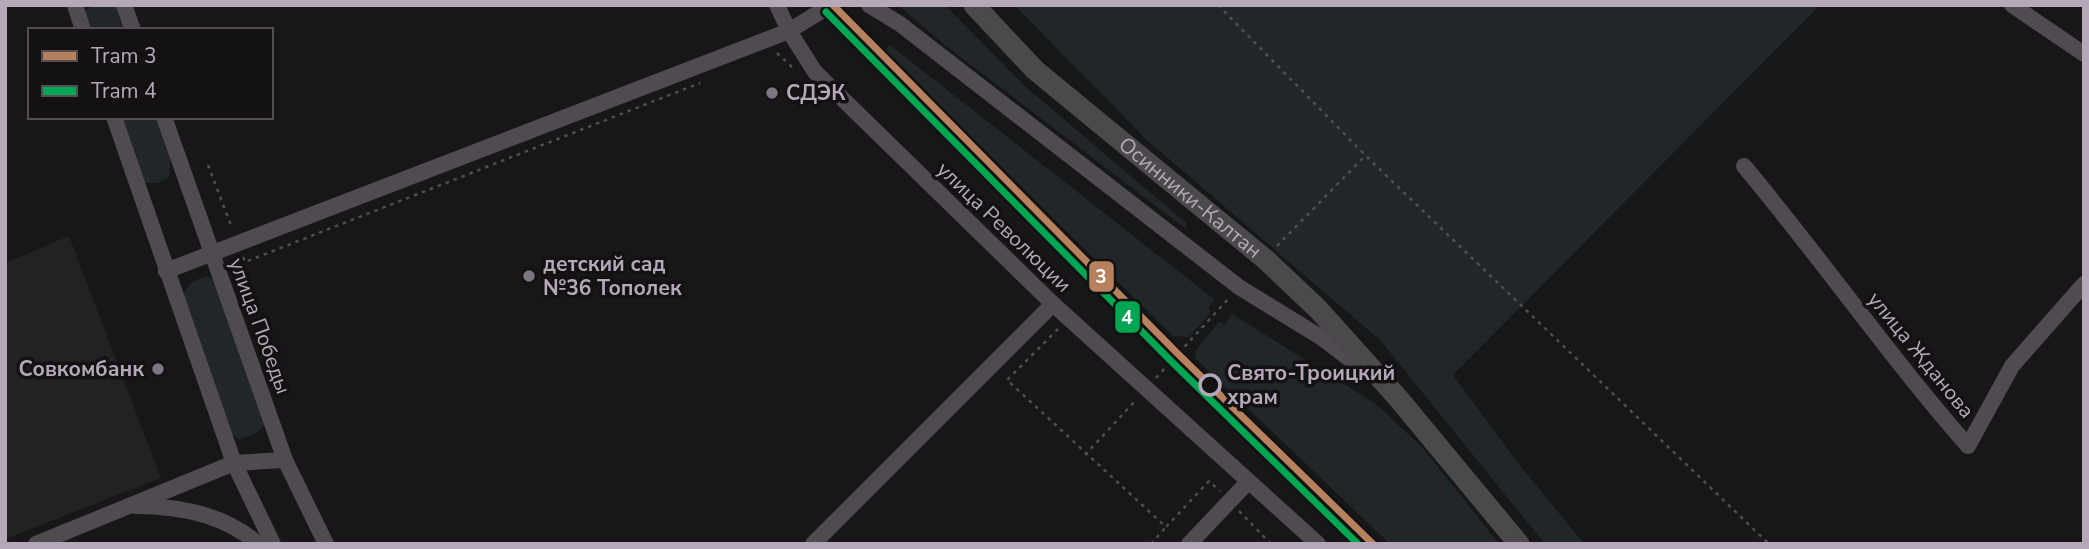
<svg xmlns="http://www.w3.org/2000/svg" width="2089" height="549" font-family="'Nunito Sans',sans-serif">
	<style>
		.built { fill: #242123 }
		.green { fill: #212729 }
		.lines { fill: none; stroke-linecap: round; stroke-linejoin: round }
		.path { stroke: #514d52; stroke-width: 2.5; stroke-dasharray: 3.5 5; stroke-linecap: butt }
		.minor { stroke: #4f4b51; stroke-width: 16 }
		.major { stroke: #4c494c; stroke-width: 21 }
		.tram-1-casing { stroke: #141113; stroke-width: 12 }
		.tram-2-casing { stroke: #141113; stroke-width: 12 }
		.tram-1 { stroke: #b6815c; stroke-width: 7 }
		.tram-2 { stroke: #00a651; stroke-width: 7 }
		.poi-dot { fill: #7d7581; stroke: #141113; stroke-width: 2.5 }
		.stop-dot { fill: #141113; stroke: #b4a8b9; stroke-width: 3.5 }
		.labels { text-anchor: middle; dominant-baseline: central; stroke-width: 7; stroke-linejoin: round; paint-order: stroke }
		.poi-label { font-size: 21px; font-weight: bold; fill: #b4a8b9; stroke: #141113; text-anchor: start }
		.street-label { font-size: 21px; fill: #b4a8b9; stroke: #141113 }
		.stop-label { font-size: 21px; font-weight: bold; fill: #b4a8b9; stroke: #141113; text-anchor: start }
		.line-badge { stroke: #141113; stroke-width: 2.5 }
		.badge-label { font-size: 19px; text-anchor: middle; font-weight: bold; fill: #fff }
	</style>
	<rect width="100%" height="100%" fill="#181718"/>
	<polygon class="built" points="69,236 161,478 5,539 5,263"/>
	<g class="green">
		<polygon points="97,5 120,5 128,30 88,30 82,11"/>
		<polygon points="898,5 945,5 1027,88 1186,223 1186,229 945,45"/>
		<polygon points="1014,5 1820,5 1453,375 1518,463 1584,544 1545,544 1380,340 1148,141"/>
		<polygon points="890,45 1215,300 1208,307 1211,312 1189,337 1173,336 884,52"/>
		<polygon points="119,117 158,117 171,152 169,177 157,183 144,183"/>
		<path d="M206,276L217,282L265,424C257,433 251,437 239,439L228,431L183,294L192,282Z"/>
		<polygon points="1232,314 1376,404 1423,448 1499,544 1390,544 1196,359 1196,350 1219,322 1225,324"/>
	</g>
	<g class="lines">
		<g class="path">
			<polyline points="1218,5 1366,156 1769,544"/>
			<polyline points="777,53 793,68"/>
			<polyline points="208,165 232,228"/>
			<polyline points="1277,246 1365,156"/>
			<polyline points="243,257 245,262 700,83"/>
			<polyline points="1058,329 1007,380 1166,527 1209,481 1220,491"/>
			<polyline points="1156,378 1230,297"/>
			<polyline points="1085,455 1135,401"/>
			<polyline points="1239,511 1271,544"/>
			<polyline points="1151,544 1166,527"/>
		</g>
		<g class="minor">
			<polyline points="75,5 83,30"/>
			<polyline points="124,5 133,30"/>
			<polyline points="777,5 789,31 815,72 1053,304 1318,544"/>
			<polyline points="869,5 900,24 1239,287 1322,338 1365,371"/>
			<polyline points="2012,5 2084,54"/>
			<polyline points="114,117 234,463 273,544"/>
			<polyline points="164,117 285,460 326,544"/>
			<path d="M1744,166C1821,258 1889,356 1968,446L2012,366L2084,284"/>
			<polyline points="166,271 789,31 831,5"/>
			<path d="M136,506C180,506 224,514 258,544"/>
			<polyline points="36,544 234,463 285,460"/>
			<polyline points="813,544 1053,304"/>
			<polyline points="1189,544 1248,482"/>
		</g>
		<path class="major" id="s1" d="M974,5L1035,70L1265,259L1318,309L1398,398L1519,544"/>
		<defs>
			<polyline id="tram-1" points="833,5 1178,354 1373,544"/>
			<polyline id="tram-2" points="826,12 1171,361 1358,544"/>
		</defs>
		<use href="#tram-1" class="tram-1-casing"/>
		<use href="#tram-2" class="tram-2-casing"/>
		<use href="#tram-1" class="tram-1"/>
		<use href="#tram-2" class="tram-2"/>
	</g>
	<g class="poi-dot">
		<circle cx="772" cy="93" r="7"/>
		<circle cx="529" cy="276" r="7"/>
		<circle cx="158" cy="369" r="7"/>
	</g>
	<circle class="stop-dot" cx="1210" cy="385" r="10"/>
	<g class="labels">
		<g class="poi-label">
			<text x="786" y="93">СДЭК</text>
			<text x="543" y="264">детский сад<tspan x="543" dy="24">№36 Тополек</tspan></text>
			<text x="144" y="369" text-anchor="end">Совкомбанк</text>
		</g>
		<g class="street-label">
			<text stroke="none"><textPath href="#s1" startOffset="290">Осинники-Калтан</textPath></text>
			<text transform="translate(1004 227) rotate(44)">улица Революции</text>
			<text transform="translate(260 326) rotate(70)">улица Победы</text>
			<text transform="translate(1921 355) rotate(51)">улица Жданова</text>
		</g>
		<g class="stop-label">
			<text x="1227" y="373">Свято-Троицкий<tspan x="1227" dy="24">храм</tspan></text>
		</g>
	</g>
	<g class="line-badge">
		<rect x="1088" y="260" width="27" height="33" rx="7" fill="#b6815c"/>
		<rect x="1114" y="300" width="27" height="34" rx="7" fill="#00a651"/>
	</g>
	<g class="badge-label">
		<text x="1101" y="283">3</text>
		<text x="1127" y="324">4</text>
	</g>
	<rect width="2089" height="549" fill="none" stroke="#b4a8b9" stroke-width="14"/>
	<rect x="28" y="28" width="245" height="91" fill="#141113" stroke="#544d55" stroke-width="2"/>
	<rect x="42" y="51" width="35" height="10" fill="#b6815c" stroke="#544d55" stroke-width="2"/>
	<text x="91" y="63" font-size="21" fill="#b4a8b9">Tram 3</text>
	<rect x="42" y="86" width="35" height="10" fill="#00a651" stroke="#544d55" stroke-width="2"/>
	<text x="91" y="98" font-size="21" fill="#b4a8b9">Tram 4</text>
</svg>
